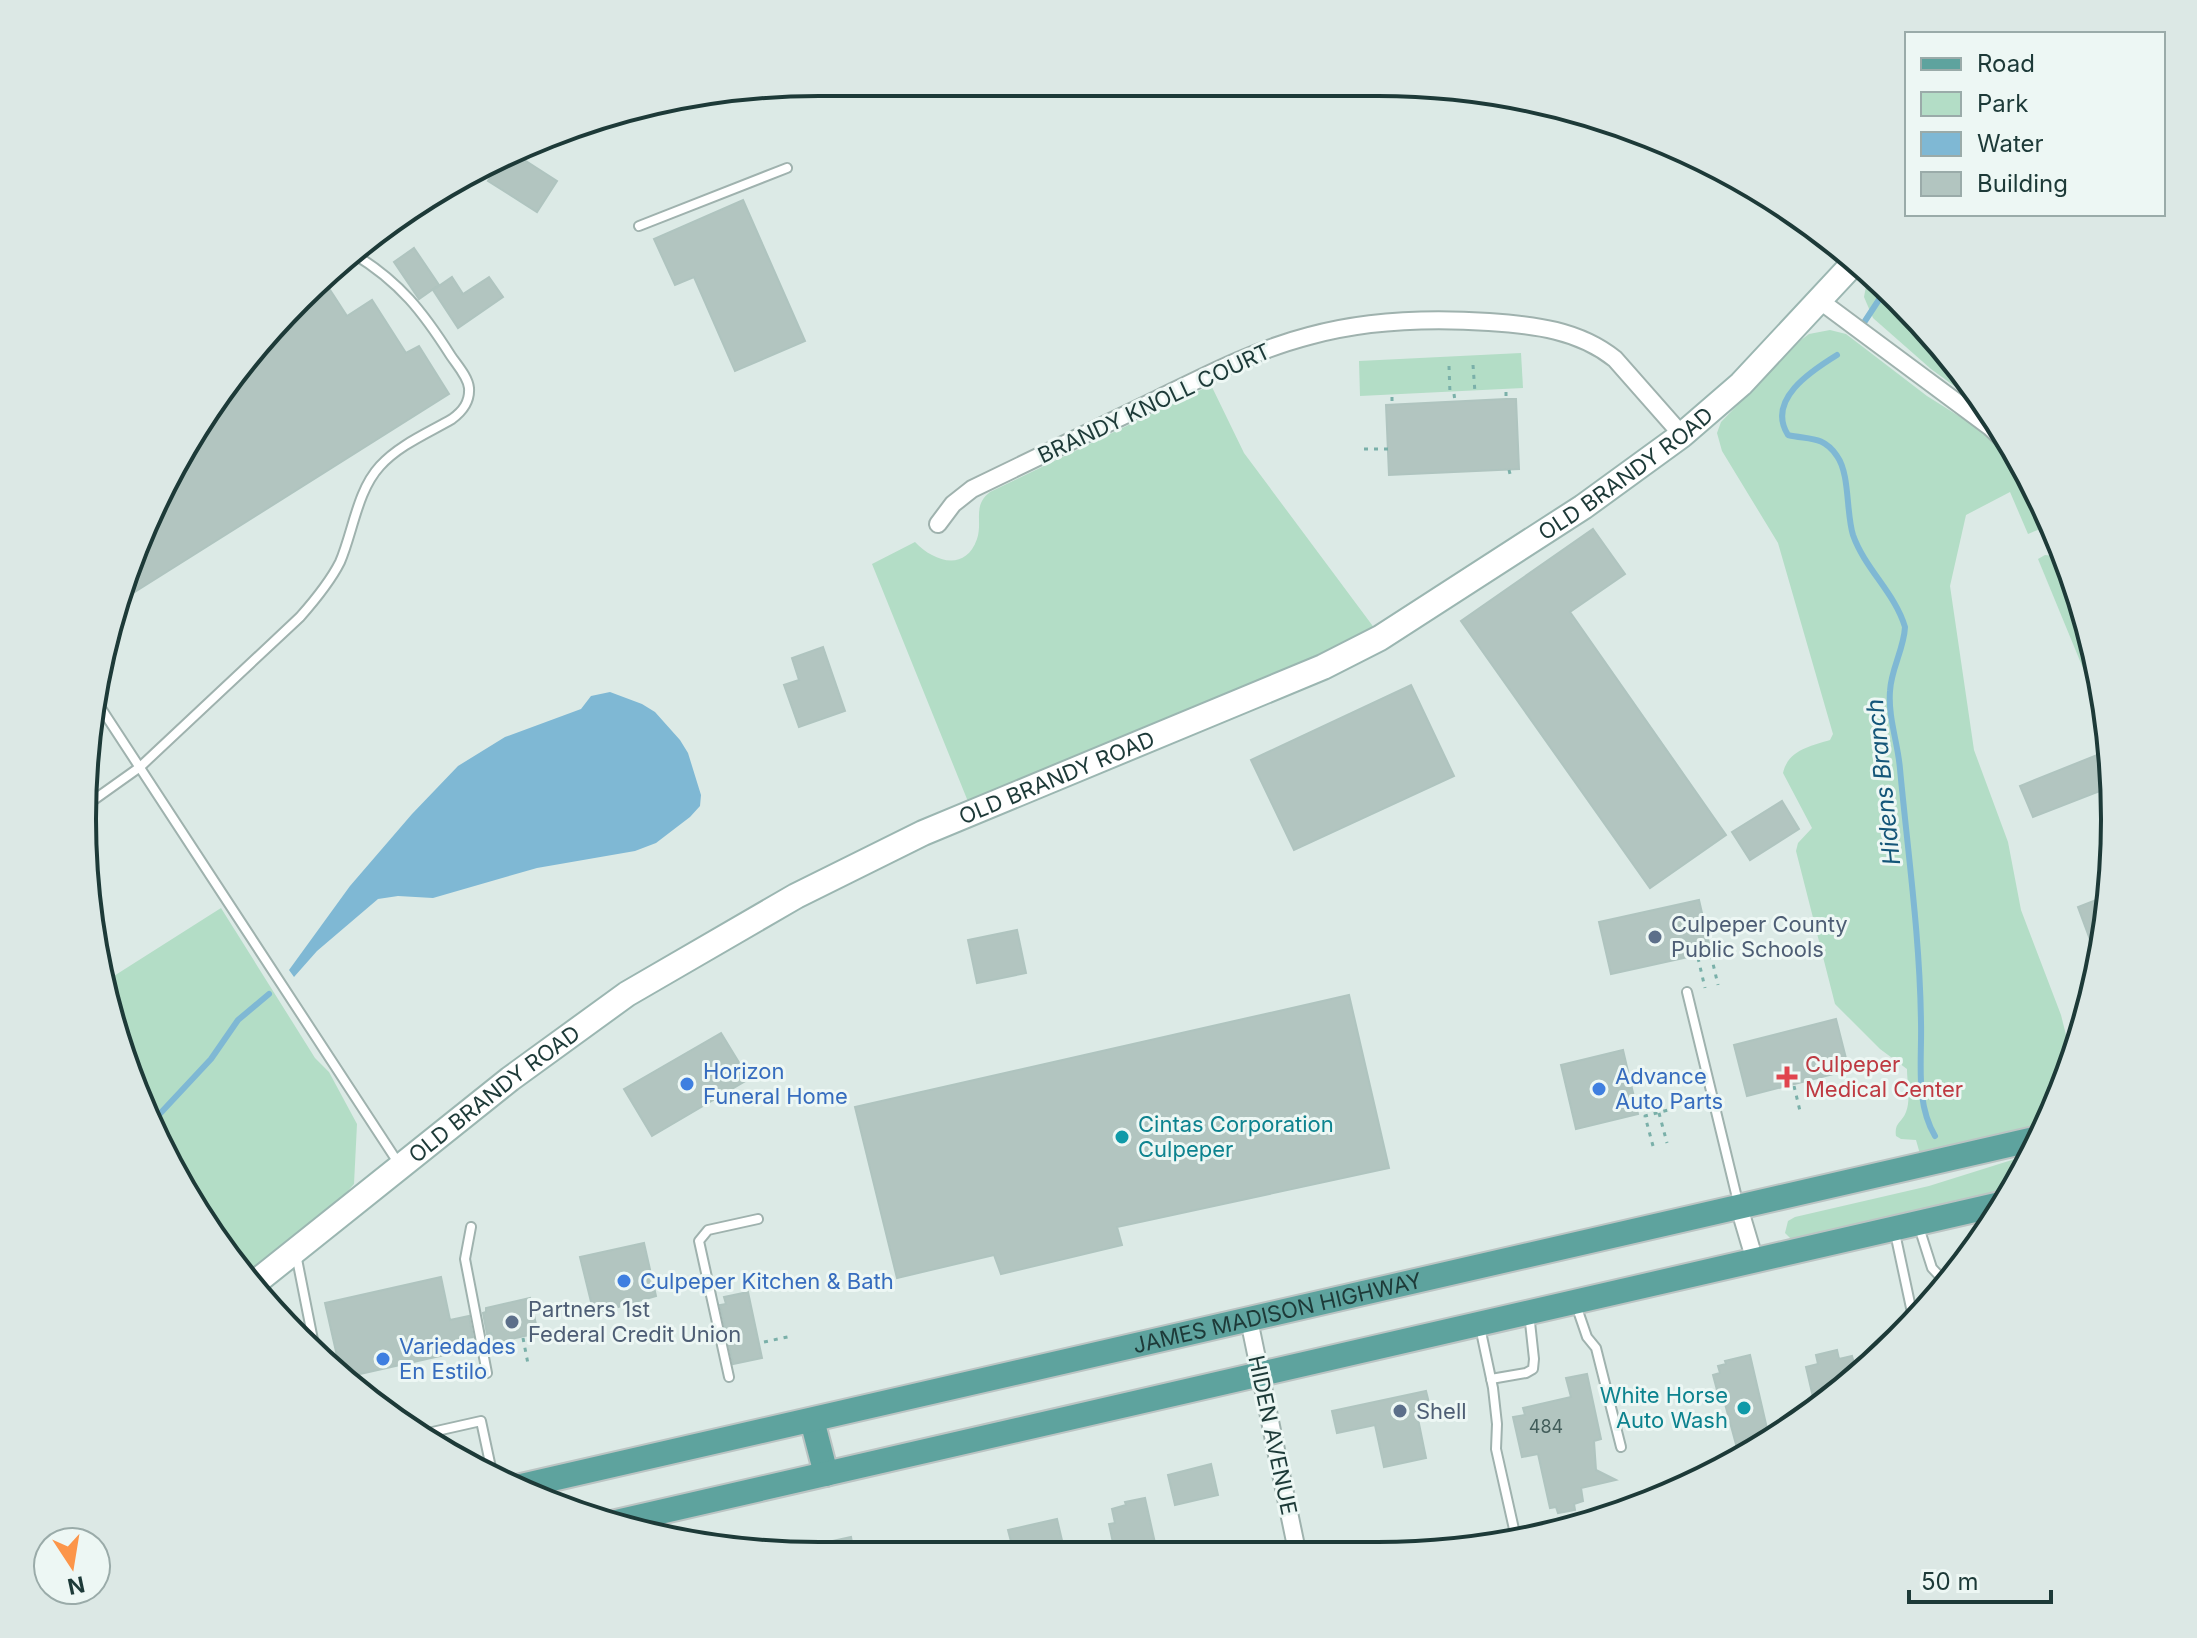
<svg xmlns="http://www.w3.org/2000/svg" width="2197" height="1638" font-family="Inter,sans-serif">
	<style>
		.green { fill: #b3ddc6 }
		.water { fill: #7fb8d4 }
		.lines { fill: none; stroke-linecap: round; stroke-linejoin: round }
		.stream { stroke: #7fb8d4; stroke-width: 6 }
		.building { fill: #b2c5c0; stroke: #afc4bf; stroke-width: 2 }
		.lane-casing { stroke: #9fb2ae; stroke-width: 12 }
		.street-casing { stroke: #9fb2ae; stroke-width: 20 }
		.secondary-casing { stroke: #9bb6b1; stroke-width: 28 }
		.primary-casing { stroke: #bbc4c3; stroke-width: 28 }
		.path { stroke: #7ab0a9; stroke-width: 3; stroke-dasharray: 4 6; stroke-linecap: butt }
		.lane { stroke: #fff; stroke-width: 8 }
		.street { stroke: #fff; stroke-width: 16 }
		.secondary { stroke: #fff; stroke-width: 24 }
		.primary { stroke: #5ea39e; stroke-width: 24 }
		.service-dot { fill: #5c6f8a; stroke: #edf7f4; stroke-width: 3 }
		.health-dot { fill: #e0444e; stroke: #edf7f4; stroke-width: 3 }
		.shop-dot { fill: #3f7fe0; stroke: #edf7f4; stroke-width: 3 }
		.culture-dot { fill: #0f9aa8; stroke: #edf7f4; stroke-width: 3 }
		.labels { text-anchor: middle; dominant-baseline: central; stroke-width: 6; stroke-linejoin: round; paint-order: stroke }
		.number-label { font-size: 18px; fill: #425d5a }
		.street-label { font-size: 22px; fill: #1d3a38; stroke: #edf7f4 }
		.service-label { font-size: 22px; fill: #4e5e75; stroke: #edf7f4; text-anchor: start }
		.health-label { font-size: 22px; fill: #be3a42; stroke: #edf7f4; text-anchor: start }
		.shop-label { font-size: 22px; fill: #366cbe; stroke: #edf7f4; text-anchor: start }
		.culture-label { font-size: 22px; fill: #0d838f; stroke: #edf7f4; text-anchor: start }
		.water-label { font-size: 24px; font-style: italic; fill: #145679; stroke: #edf7f4 }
		.rim { fill: none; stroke: #1d3a38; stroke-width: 4 }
	</style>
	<rect width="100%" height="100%" fill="#dceae6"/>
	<g class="green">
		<polygon points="1867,281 1963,371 1987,410 1931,369 1873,318 1864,297"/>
		<path d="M1830,330L1846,334L1927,396L1984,432L2009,458L2020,475L2045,527L2028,534L2010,492L1966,515L1950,586L1974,750L2008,842L2021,910L2061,1015L2073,1063L2045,1125L1920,1154L1916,1140L1901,1139L1896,1136C1894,1122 1902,1123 1906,1112C1911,1100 1907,1081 1907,1069L1880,1049L1835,1004L1796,851L1798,843L1812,828L1783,773C1788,750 1811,746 1830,740L1833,734L1778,543L1722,451L1717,433L1721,422L1801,340L1809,334Z"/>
		<polygon points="1521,353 1523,388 1360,396 1359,361"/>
		<path d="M1211,385L1244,453L1375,629L1360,640L969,804L872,564L915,542C933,561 965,573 977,539C983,521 972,506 990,492Z"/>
		<polygon points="2045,555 2055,556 2098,677 2106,724 2038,559"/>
		<polygon points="221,908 315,1058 329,1072 357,1124 354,1184 336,1204 247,1281 234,1267 121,1056 106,981"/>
		<polygon points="2031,1154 2016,1187 1984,1198 1793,1241 1785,1233 1788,1221 1795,1217 1929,1186"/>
	</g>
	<polygon class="water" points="610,692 642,704 655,712 680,740 688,753 701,795 700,806 690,817 656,843 635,851 537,868 433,898 398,896 378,899 317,951 294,977 289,970 350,886 412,814 458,766 505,737 581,709 591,696"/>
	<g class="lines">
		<g class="stream">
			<polyline points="1865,321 1882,295"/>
			<path d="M1837,355C1811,371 1766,400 1788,435C1808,440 1823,435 1837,456C1850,474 1846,513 1853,535C1865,569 1895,593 1905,627C1904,649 1891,669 1890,691C1888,718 1898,743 1900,769C1908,854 1920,938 1921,1023C1922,1061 1915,1102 1935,1136"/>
			<polyline points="155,1119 211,1059 238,1020 269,994"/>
		</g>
	</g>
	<g class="building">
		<polygon points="515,154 557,181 537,212 488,181 502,159"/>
		<polygon points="743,200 805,341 735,371 694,277 675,285 654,239"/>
		<polygon points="414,248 439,285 419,299 394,262"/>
		<polygon points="452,277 463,294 489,277 503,297 458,328 433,290"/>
		<polygon points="323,279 347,316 372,300 406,353 419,346 449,394 122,600 158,493 298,298"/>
		<polygon points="1506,399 1516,399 1519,469 1389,475 1386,405"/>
		<polygon points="1593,529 1625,574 1570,612 1726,835 1650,888 1461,621"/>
		<polygon points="823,647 845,711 799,727 784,685 799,680 792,658"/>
		<polygon points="1411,685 1454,776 1294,850 1251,760"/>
		<polygon points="2102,753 2113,786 2033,817 2020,786"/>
		<polygon points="1782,801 1799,829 1750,860 1732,832"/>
		<polygon points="2109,895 2109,916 2098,961 2078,907"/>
		<polygon points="1699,900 1711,952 1611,974 1599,922"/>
		<polygon points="1017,930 1026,973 977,983 968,940"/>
		<polygon points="1349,995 1389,1168 1117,1227 1122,1245 1001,1274 994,1255 897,1278 855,1107"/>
		<polygon points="1836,1019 1849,1070 1747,1096 1734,1045"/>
		<polygon points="721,1033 749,1079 652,1136 624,1089"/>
		<polygon points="1623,1050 1638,1114 1576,1129 1561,1065"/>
		<polygon points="644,1243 656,1296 594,1314 580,1257"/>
		<polygon points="441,1277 450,1320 469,1316 473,1337 455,1340 458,1352 342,1378 325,1303"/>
		<polygon points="748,1292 762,1358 733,1364 720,1305 726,1304 724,1297"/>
		<polygon points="530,1298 538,1333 494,1343 491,1333 487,1334 483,1313 486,1312 486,1308"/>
		<polygon points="1837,1350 1839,1359 1852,1356 1857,1375 1826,1404 1816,1410 1806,1367 1818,1364 1816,1355"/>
		<polygon points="1750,1355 1769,1437 1746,1450 1745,1446 1737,1448 1721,1389 1717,1390 1713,1375 1720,1373 1718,1366 1726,1364 1725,1361"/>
		<polygon points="1587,1374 1601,1439 1594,1441 1596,1470 1616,1480 1581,1488 1583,1501 1574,1504 1575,1510 1558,1513 1556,1507 1550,1508 1538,1454 1522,1457 1513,1417 1525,1415 1523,1408 1571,1397 1566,1378"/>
		<polygon points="1426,1391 1431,1411 1417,1414 1426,1458 1384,1467 1375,1425 1337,1433 1332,1411"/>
		<polygon points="1211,1464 1218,1495 1175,1505 1168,1475"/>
		<polygon points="1145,1498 1157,1552 1115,1552 1109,1524 1115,1523 1112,1509 1126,1505 1125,1502"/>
		<polygon points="1057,1519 1064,1549 1047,1553 1014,1553 1008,1530"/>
		<polygon points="851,1537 854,1554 806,1554 805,1547"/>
	</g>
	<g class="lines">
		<defs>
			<g id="lane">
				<polyline points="639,226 787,168"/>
				<polyline points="95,699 399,1164"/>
				<path d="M88,804L140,767L300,617C315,600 330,582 340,562C353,532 357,491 380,466C399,445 428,433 452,419C463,411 470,402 469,388C468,377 457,365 451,356C423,312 400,282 354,254"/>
				<polyline points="1687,992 1738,1202"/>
				<polyline points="1918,1224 1932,1268 1947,1284"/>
				<polyline points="471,1227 465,1259 487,1373"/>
				<polyline points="1895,1233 1914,1322"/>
				<polyline points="296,1254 316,1355"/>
				<polyline points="1576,1305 1587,1337 1596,1348 1621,1447"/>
				<polyline points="1480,1327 1493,1388 1497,1424 1496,1449 1516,1538"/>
				<polyline points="729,1377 699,1241 708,1230 758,1219"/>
				<polyline points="1491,1379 1526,1373 1533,1369 1534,1359 1529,1313"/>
				<polyline points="419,1435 481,1421 493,1477"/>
			</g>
			<g id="street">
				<polyline points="1819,300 1990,427 2010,446"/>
				<path d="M938,524L953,504L972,489C1034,459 1096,429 1158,399C1207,375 1255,350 1309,336C1367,320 1429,318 1489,322C1534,325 1579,330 1615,359L1682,435"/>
				<polyline points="1739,1207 1755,1261"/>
				<polyline points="1249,1320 1297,1551"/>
			</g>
			<g id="secondary">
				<path id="s1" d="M251,1286L510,1079L627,994L796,896L923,833L1323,667L1380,638L1583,507L1682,435L1741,384L1851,266"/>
			</g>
			<g id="primary">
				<polyline points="812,1420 826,1474"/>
				<path id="s2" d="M517,1487L2039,1138"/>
				<polyline points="612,1523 2005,1203"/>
			</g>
		</defs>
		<use href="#lane" class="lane-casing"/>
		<use href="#street" class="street-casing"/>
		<use href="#secondary" class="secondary-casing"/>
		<use href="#primary" class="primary-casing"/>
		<g class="path">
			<polyline points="1473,365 1475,393"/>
			<polyline points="1449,366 1450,394"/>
			<polyline points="1506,392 1506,399"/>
			<polyline points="1454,394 1455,401"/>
			<polyline points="1392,397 1392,404"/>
			<polyline points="1364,449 1388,449"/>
			<polyline points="1509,470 1510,474"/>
			<polyline points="1711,955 1718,985"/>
			<polyline points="1698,958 1705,988"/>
			<polyline points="1794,1086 1800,1111"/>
			<polyline points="1659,1113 1667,1143"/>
			<polyline points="1653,1146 1645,1116 1672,1109"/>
			<polyline points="523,1338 528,1364"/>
			<polyline points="637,1338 667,1332"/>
			<polyline points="764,1342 792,1336"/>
		</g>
		<use href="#lane" class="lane"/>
		<use href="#street" class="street"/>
		<use href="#secondary" class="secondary"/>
		<use href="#primary" class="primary"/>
	</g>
	<g class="service-dot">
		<circle cx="1655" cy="937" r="8"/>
		<circle cx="512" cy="1322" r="8"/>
		<circle cx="1400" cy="1411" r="8"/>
	</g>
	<path class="health-dot" d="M1783 1065h8v8h8v8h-8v8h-8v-8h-8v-8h8z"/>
	<g class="shop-dot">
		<circle cx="687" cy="1084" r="8"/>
		<circle cx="1599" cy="1089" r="8"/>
		<circle cx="624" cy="1281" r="8"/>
		<circle cx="383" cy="1359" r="8"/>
	</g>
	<g class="culture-dot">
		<circle cx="1122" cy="1137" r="8"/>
		<circle cx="1744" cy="1408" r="8"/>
	</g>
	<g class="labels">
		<g class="number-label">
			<text x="1546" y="1426">484</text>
		</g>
		<g class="street-label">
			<text transform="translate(1154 403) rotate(-25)">BRANDY KNOLL COURT</text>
			<text stroke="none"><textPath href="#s1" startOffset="1606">OLD BRANDY ROAD</textPath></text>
			<text stroke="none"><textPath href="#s1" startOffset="958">OLD BRANDY ROAD</textPath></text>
			<text stroke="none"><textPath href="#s1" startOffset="310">OLD BRANDY ROAD</textPath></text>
			<text stroke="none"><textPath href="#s2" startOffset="780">JAMES MADISON HIGHWAY</textPath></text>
			<text transform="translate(1273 1435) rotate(78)">HIDEN AVENUE</text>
		</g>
		<g class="service-label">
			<text x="1671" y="924">Culpeper County<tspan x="1671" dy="25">Public Schools</tspan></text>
			<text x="528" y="1309">Partners 1st<tspan x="528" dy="25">Federal Credit Union</tspan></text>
			<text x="1416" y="1411">Shell</text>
		</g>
		<g class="health-label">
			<text x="1805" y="1064">Culpeper<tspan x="1805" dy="25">Medical Center</tspan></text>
		</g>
		<g class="shop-label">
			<text x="703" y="1071">Horizon<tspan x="703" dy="25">Funeral Home</tspan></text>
			<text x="1615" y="1076">Advance<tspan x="1615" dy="25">Auto Parts</tspan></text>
			<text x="640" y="1281">Culpeper Kitchen &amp; Bath</text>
			<text x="399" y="1346">Variedades<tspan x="399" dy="25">En Estilo</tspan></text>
		</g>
		<g class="culture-label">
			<text x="1138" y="1124">Cintas Corporation<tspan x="1138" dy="25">Culpeper</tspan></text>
			<text x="1728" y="1395" text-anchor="end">White Horse<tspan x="1728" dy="25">Auto Wash</tspan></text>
		</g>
		<g class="water-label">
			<text transform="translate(1883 782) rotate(-96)">Hidens Branch</text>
		</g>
	</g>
	<path d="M0 0H2197V1638H0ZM819 96H1378A723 723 0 0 1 2101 819V819A723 723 0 0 1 1378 1542H819A723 723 0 0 1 96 819V819A723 723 0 0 1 819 96Z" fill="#dce8e5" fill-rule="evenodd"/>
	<path class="rim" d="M819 96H1378A723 723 0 0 1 2101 819V819A723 723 0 0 1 1378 1542H819A723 723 0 0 1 96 819V819A723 723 0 0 1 819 96Z"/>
	<rect x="1905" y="32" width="260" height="184" fill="#edf7f4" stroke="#9aaba9" stroke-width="2"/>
	<rect x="1921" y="58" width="40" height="12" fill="#5ea39e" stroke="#9aaba9" stroke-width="2"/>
	<text x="1977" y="72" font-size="24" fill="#1d3a38">Road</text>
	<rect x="1921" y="92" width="40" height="24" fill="#b3ddc6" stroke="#9aaba9" stroke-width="2"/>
	<text x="1977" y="112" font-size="24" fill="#1d3a38">Park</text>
	<rect x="1921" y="132" width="40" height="24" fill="#7fb8d4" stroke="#9aaba9" stroke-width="2"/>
	<text x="1977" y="152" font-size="24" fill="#1d3a38">Water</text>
	<rect x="1921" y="172" width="40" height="24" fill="#b2c5c0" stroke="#9aaba9" stroke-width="2"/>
	<text x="1977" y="192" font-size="24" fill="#1d3a38">Building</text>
	<g transform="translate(72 1566) rotate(168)"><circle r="38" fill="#edf7f4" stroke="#9aaba9" stroke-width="2"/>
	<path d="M0-6L14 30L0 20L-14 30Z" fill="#fc9549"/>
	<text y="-12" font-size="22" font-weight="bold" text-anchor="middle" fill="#1d3a38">N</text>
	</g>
	<path d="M1909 1590v12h142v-12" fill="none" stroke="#1d3a38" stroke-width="4"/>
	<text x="1921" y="1590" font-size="24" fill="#1d3a38" stroke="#edf7f4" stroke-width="6" paint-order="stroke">50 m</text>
</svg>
